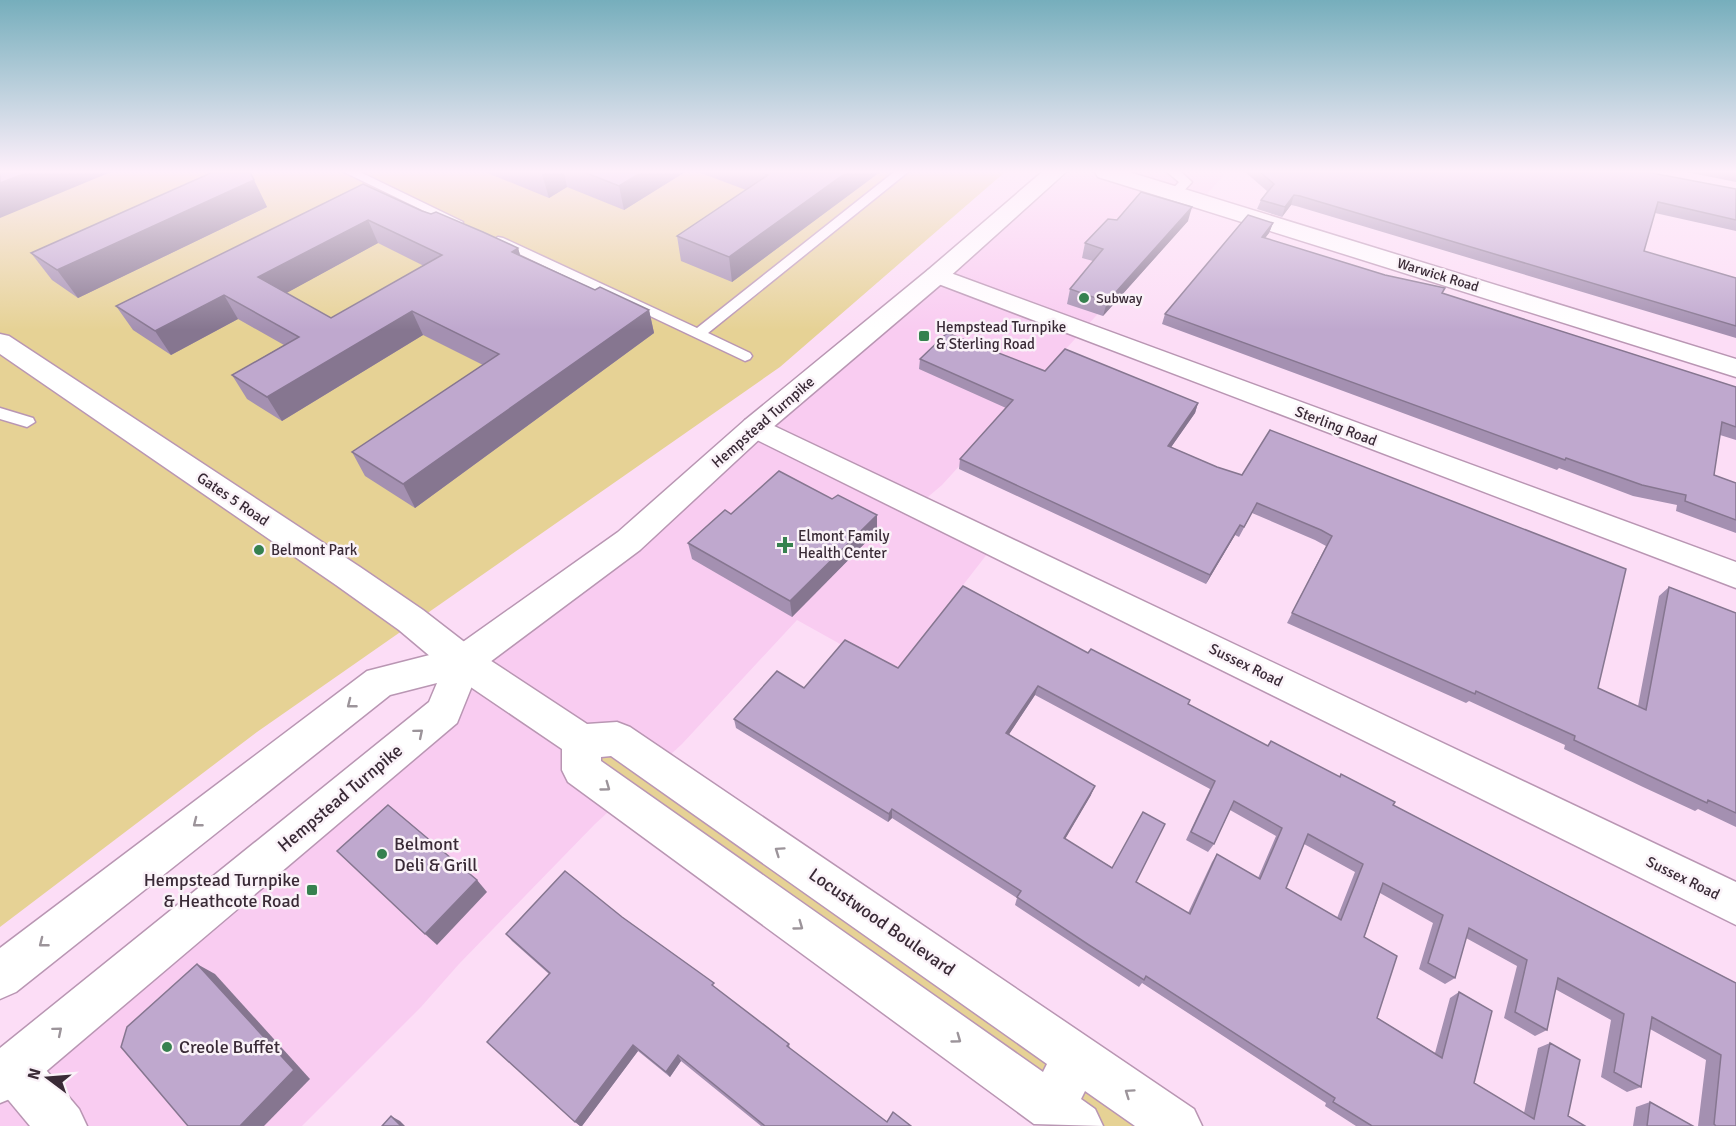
<svg xmlns="http://www.w3.org/2000/svg" width="1736" height="1126" font-family="Signika,sans-serif">
	<style>
		.built { fill: #f9ccf1 }
		.green { fill: #e6d295 }
		.lines { fill: none; stroke-linecap: round; stroke-linejoin: round }
		.lane-casing { stroke: #b996b3; stroke-width: 3 }
		.street-casing { stroke: #b996b3; stroke-width: 3 }
		.primary-casing { stroke: #b996b3; stroke-width: 3 }
		.lane { fill: #fff; fill-rule: evenodd }
		.street { fill: #fff; fill-rule: evenodd }
		.primary { fill: #fff; fill-rule: evenodd }
		.wall { fill: #a490b1; fill-rule: evenodd }
		.shaded-wall { fill: #867690 }
		.building { fill: #bfa8ce; stroke: #867690; stroke-width: 1.5; fill-rule: evenodd }
		.oneway { stroke: #9c949a }
		.poi-dot { fill: #36814f; stroke: #faf2f8; stroke-width: 2 }
		.labels { text-anchor: middle; dominant-baseline: central; stroke-width: 5; stroke-linejoin: round; paint-order: stroke }
		.far-street-label { font-size: 14px; fill: #392a36; stroke: #faf2f8 }
		.far-poi-label { font-size: 14px; fill: #392a36; stroke: #faf2f8; text-anchor: start }
		.poi-label { font-size: 15px; fill: #392a36; stroke: #faf2f8; text-anchor: start }
		.street-label { font-size: 15px; fill: #392a36; stroke: #faf2f8 }
		.near-street-label { font-size: 18px; fill: #392a36; stroke: #faf2f8 }
		.near-poi-label { font-size: 18px; fill: #392a36; stroke: #faf2f8; text-anchor: start }
	</style>
	<rect width="100%" height="100%" fill="#fcddf6"/>
	<polygon class="built" points="1055,172 1227,172 942,485 922,502 998,540 894,674 797,620 682,744 595,824 459,964 421,1007 302,1126 0,1126 0,1079 444,712 463,662"/>
	<g class="green">
		<polygon points="0,172 1005,172 780,367 257,732 0,927"/>
		<polygon points="617,739 1177,1126 1078,1126 582,770"/>
	</g>
	<g class="lines">
		<defs>
			<g id="lane">
				<polygon points="344,172 360,172 463,222 461,225 453,225"/>
				<polygon points="894,172 908,172 708,333 750,353 752,356 750,359 745,361 492,241 498,237 503,238 697,328"/>
				<polygon points="1167,172 1181,172 1192,182 1179,196 1171,196 1169,193 1179,182"/>
				<polygon points="0,408 33,418 35,422 27,427 0,419"/>
			</g>
			<g id="street">
				<polygon points="1095,172 1129,172 1736,359 1736,377 1098,177"/>
				<polygon points="937,268 1736,562 1736,588 928,280 925,275 928,270"/>
				<path d="M0,334L9,336L360,567L423,610L476,651L587,724L617,722L630,727L1194,1109L1202,1126H1135L1085,1091L1081,1099L1095,1109L1103,1126L1034,1124L568,782L562,770V749L450,673L399,630L336,585L0,354ZM611,756L1047,1064L1043,1072L601,761V757Z"/>
				<polygon points="755,417 1736,882 1736,925 745,434 740,427 745,420"/>
				<polygon points="13,1044 30,1051 79,1109 87,1126 30,1126 0,1090 0,1050"/>
			</g>
			<polygon id="primary" points="1042,172 1066,172 946,280 765,434 640,550 478,671 457,723 17,1096 0,1103 0,1048 429,702 437,683 390,695 16,992 0,999 0,948 367,671 453,649 618,532 745,420 928,270"/>
		</defs>
		<use href="#lane" class="lane-casing"/>
		<use href="#street" class="street-casing"/>
		<use href="#primary" class="primary-casing"/>
		<use href="#lane" class="lane"/>
		<use href="#street" class="street"/>
		<use href="#primary" class="primary"/>
	</g>
	<g class="wall">
		<polygon points="213,172 250,172 267,207 78,298 52,280 31,253"/>
		<polygon points="485,172 685,172 624,210 567,187 549,198"/>
		<polygon points="698,172 880,172 732,282 681,261 677,236 746,190"/>
		<polygon points="1245,172 1647,172 1736,189 1736,231 1655,213 1644,251 1736,278 1736,338 1296,206 1291,205 1282,217 1257,209 1261,200 1267,191"/>
		<polygon points="1686,172 1736,172 1736,182"/>
		<path d="M363,184L422,211L518,248L520,255L595,290L649,310L654,333L415,508L365,476L352,452L483,365L423,335L282,421L247,399L232,375L284,345L238,319L171,355L133,330L116,306ZM378,243L424,266L331,318L286,293Z"/>
		<polygon points="1117,220 1188,221 1103,316 1067,304 1070,289 1093,261 1082,258 1085,243"/>
		<polygon points="1273,223 1269,233 1265,238 1442,293 1736,387 1736,440 1720,435 1714,475 1736,483 1736,533 1676,511 1677,505 1633,496 1559,468 1557,470 1162,324 1165,314"/>
		<polygon points="920,359 1045,371 1198,403 1195,413 1171,447 1217,467 1598,688 1638,706 1659,596 1669,587 1736,613 1736,827 1698,809 1695,811 1643,787 1564,749 1565,745 1469,701 1466,703 1287,623 1326,546 1315,540 1252,513 1239,537 1235,535 1206,584 959,469 960,459 1006,408 919,369"/>
		<polygon points="731,514 877,515 877,531 792,617 692,559 688,543"/>
		<path d="M1088,653L1188,704L1267,746L1271,741L1339,777L1341,774L1393,805L1736,983V1126H1698L1706,1060L1650,1029L1641,1087L1627,1092L1601,1077L1611,1020L1555,989L1547,1030L1535,1036L1504,1018L1517,966L1466,938L1455,978L1445,984L1419,969L1433,923L1380,893L1364,937L1377,1018L1435,1053L1450,998L1459,992L1474,1083L1524,1113L1538,1048L1550,1043L1568,1116L1585,1126H1356L1325,1106L1326,1103L1142,983L1139,987L1086,952L1015,905L1017,898L892,818L888,822L736,728L734,719L804,688L898,668ZM1035,695L1210,789L1186,840L1208,852L1214,844L1230,810L1276,836L1258,878L1217,854L1212,862L1188,913L1065,839L1091,795L1009,734ZM1304,844L1355,872L1337,918L1286,888Z"/>
		<polygon points="622,917 789,1044 790,1049 887,1122 911,1126 761,1126 681,1061 670,1077 638,1051 582,1126 580,1126 487,1042 549,974 512,941 506,934"/>
		<polygon points="1650,1102 1693,1126 1633,1126 1636,1107"/>
	</g>
	<g class="shaded-wall">
		<polygon points="28,172 111,172 0,218 0,183"/>
		<polygon points="250,172 267,207 78,298 57,270"/>
		<polygon points="546,172 564,172 567,187 549,198 542,174"/>
		<polygon points="642,172 685,172 624,210 619,186"/>
		<polygon points="847,172 880,172 732,282 729,257"/>
		<polygon points="1294,195 1291,205 1282,217 1285,207"/>
		<polygon points="1192,207 1188,221 1103,316 1107,302"/>
		<polygon points="368,220 378,243 272,301 258,277"/>
		<polygon points="1273,223 1269,233 1258,247 1262,237"/>
		<polygon points="518,248 525,272 512,252"/>
		<polygon points="224,295 238,319 171,355 155,331"/>
		<polygon points="649,310 654,333 415,508 403,484"/>
		<polygon points="412,311 423,335 282,421 267,397"/>
		<polygon points="1198,403 1195,413 1165,456 1168,446"/>
		<polygon points="877,515 877,531 792,617 790,601"/>
		<polygon points="1240,525 1235,535 1206,584 1210,575"/>
		<polygon points="1038,686 1035,695 1004,742 1006,733"/>
		<polygon points="1095,786 1091,795 1061,846 1064,838"/>
		<polygon points="892,809 892,818 888,822 889,814"/>
		<polygon points="477,880 487,892 437,945 425,934"/>
		<polygon points="197,964 215,974 310,1079 264,1126 240,1126"/>
		<polygon points="633,1045 638,1051 582,1126 580,1126 575,1122"/>
		<polygon points="678,1055 681,1061 670,1077 666,1072"/>
		<polygon points="391,1116 400,1121 405,1126 401,1126"/>
	</g>
	<g class="building">
		<polygon points="0,172 28,172 0,183"/>
		<polygon points="213,172 250,172 254,180 57,270 31,253"/>
		<polygon points="584,172 642,172 619,186"/>
		<polygon points="760,172 847,172 729,257 677,236 768,175"/>
		<polygon points="1260,172 1647,172 1736,189 1736,220 1658,202 1644,251 1736,278 1736,326 1300,196 1294,195 1285,207 1261,200 1274,184"/>
		<path d="M363,184L422,211L431,214L436,212L483,232L518,248L512,252L595,290L600,287L649,310L403,484L352,452L499,354L412,311L267,397L232,375L299,337L224,295L155,331L116,306ZM368,220L442,255L331,318L258,277Z"/>
		<polygon points="1141,192 1192,207 1107,302 1070,289 1103,249 1085,243 1108,219 1117,220"/>
		<polygon points="1248,215 1273,223 1262,237 1385,275 1445,288 1442,293 1736,387 1736,427 1722,422 1714,475 1736,483 1736,520 1685,501 1686,495 1642,485 1566,458 1565,460 1165,314"/>
		<polygon points="947,333 1045,371 1065,349 1198,403 1168,446 1217,467 1242,475 1270,430 1626,569 1598,688 1646,710 1669,587 1736,613 1736,813 1708,800 1707,803 1654,778 1574,740 1575,736 1476,691 1475,694 1292,613 1332,536 1321,530 1257,503 1244,527 1240,525 1210,575 960,459 1013,400 920,359"/>
		<polygon points="779,471 832,499 838,495 877,515 790,601 688,543 725,510 731,514"/>
		<path d="M963,586L1088,653L1091,649L1190,700L1188,704L1268,746L1271,741L1340,777L1341,774L1395,802L1393,805L1736,983V1126H1716L1714,1124L1721,1055L1652,1017L1641,1087L1614,1072L1624,1014L1558,978L1547,1030L1515,1012L1527,960L1469,928L1455,978L1428,963L1443,915L1383,883L1364,937L1397,956L1377,1018L1442,1058L1459,992L1492,1011L1474,1083L1534,1119L1550,1043L1580,1060L1568,1116L1585,1126H1372L1333,1102L1335,1098L1146,976L1144,980L1089,945L1017,897L1021,891L892,809L889,814L734,719L777,671L804,688L845,640L898,668ZM1038,686L1215,781L1191,832L1214,844L1234,801L1282,828L1260,879L1217,854L1190,914L1136,882L1165,824L1143,812L1112,868L1064,838L1095,786L1006,733ZM1308,834L1363,864L1341,920L1286,888Z"/>
		<polygon points="388,805 477,880 425,934 337,851"/>
		<polygon points="565,871 622,917 714,983 712,985 789,1044 787,1046 887,1122 893,1112 911,1126 765,1126 678,1055 666,1072 633,1045 575,1122 487,1042 550,973 506,934"/>
		<polygon points="197,964 294,1070 240,1126 188,1126 121,1047 127,1027"/>
		<polygon points="1650,1102 1693,1126 1647,1126"/>
		<polygon points="391,1116 401,1126 382,1126"/>
	</g>
	<defs><path id="oneway-chevron" d="M-2-3.5L2.5 0L-2 3.5" fill="none" stroke-width="1.6" stroke-linecap="round" stroke-linejoin="round" transform="scale(1.5)"/></defs>
	<g class="oneway">
		<use href="#oneway-chevron" transform="translate(351 704) rotate(142)"/>
		<use href="#oneway-chevron" transform="translate(419 733) rotate(-40)"/>
		<use href="#oneway-chevron" transform="translate(606 787) rotate(36)"/>
		<use href="#oneway-chevron" transform="translate(197 823) rotate(142)"/>
		<use href="#oneway-chevron" transform="translate(779 851) rotate(-145)"/>
		<use href="#oneway-chevron" transform="translate(799 926) rotate(36)"/>
		<use href="#oneway-chevron" transform="translate(43 943) rotate(142)"/>
		<use href="#oneway-chevron" transform="translate(58 1031) rotate(-40)"/>
		<use href="#oneway-chevron" transform="translate(957 1039) rotate(36)"/>
		<use href="#oneway-chevron" transform="translate(1129 1093) rotate(-145)"/>
	</g>
	<linearGradient id="sky" x2="0" y2="1"><stop stop-color="#76aebc"/><stop offset="0.52" stop-color="#fef0fb"/><stop offset="1" stop-color="#fef0fb" stop-opacity="0"/></linearGradient>
	<rect width="1736" height="330" fill="url(#sky)"/>
	<g class="poi-dot">
		<circle cx="1084" cy="298" r="6"/>
		<rect x="918" y="330" width="12" height="12" rx="3"/>
		<path d="M782 536h6v6h6v6h-6v6h-6v-6h-6v-6h6z"/>
		<circle cx="259" cy="550" r="6"/>
		<circle cx="382" cy="854" r="6"/>
		<rect x="306" y="884" width="12" height="12" rx="3"/>
		<circle cx="167" cy="1047" r="6"/>
	</g>
	<g class="labels">
		<g class="far-street-label">
			<text transform="translate(1438 275) rotate(17)">Warwick Road</text>
		</g>
		<g class="far-poi-label">
			<text x="1096" y="298">Subway</text>
		</g>
		<g class="poi-label">
			<text x="936" y="327">Hempstead Turnpike<tspan x="936" dy="17">&amp; Sterling Road</tspan></text>
			<text x="798" y="536">Elmont Family<tspan x="798" dy="17">Health Center</tspan></text>
			<text x="271" y="550">Belmont Park</text>
		</g>
		<g class="street-label">
			<text transform="translate(763 422) rotate(-41)">Hempstead Turnpike</text>
			<text transform="translate(1336 426) rotate(21)">Sterling Road</text>
			<text transform="translate(233 499) rotate(34)">Gates 5 Road</text>
			<text transform="translate(1246 665) rotate(26)">Sussex Road</text>
			<text transform="translate(1683 878) rotate(26)">Sussex Road</text>
		</g>
		<g class="near-street-label">
			<text transform="translate(340 798) rotate(-40)">Hempstead Turnpike</text>
			<text transform="translate(882 922) rotate(35)">Locustwood Boulevard</text>
		</g>
		<g class="near-poi-label">
			<text x="394" y="844">Belmont<tspan x="394" dy="21">Deli &amp; Grill</tspan></text>
			<text x="300" y="880" text-anchor="end">Hempstead Turnpike<tspan x="300" dy="21">&amp; Heathcote Road</tspan></text>
			<text x="179" y="1047">Creole Buffet</text>
		</g>
	</g>
	<g transform="translate(48 1078) rotate(286)" stroke="#faf2f8" stroke-width="4.5" paint-order="stroke">
	<path d="M0-4.5L10 22L0 15L-10 22Z" fill="#392a36"/>
	<text y="-9" font-size="16" font-weight="bold" text-anchor="middle" fill="#392a36">N</text>
	</g>
</svg>
